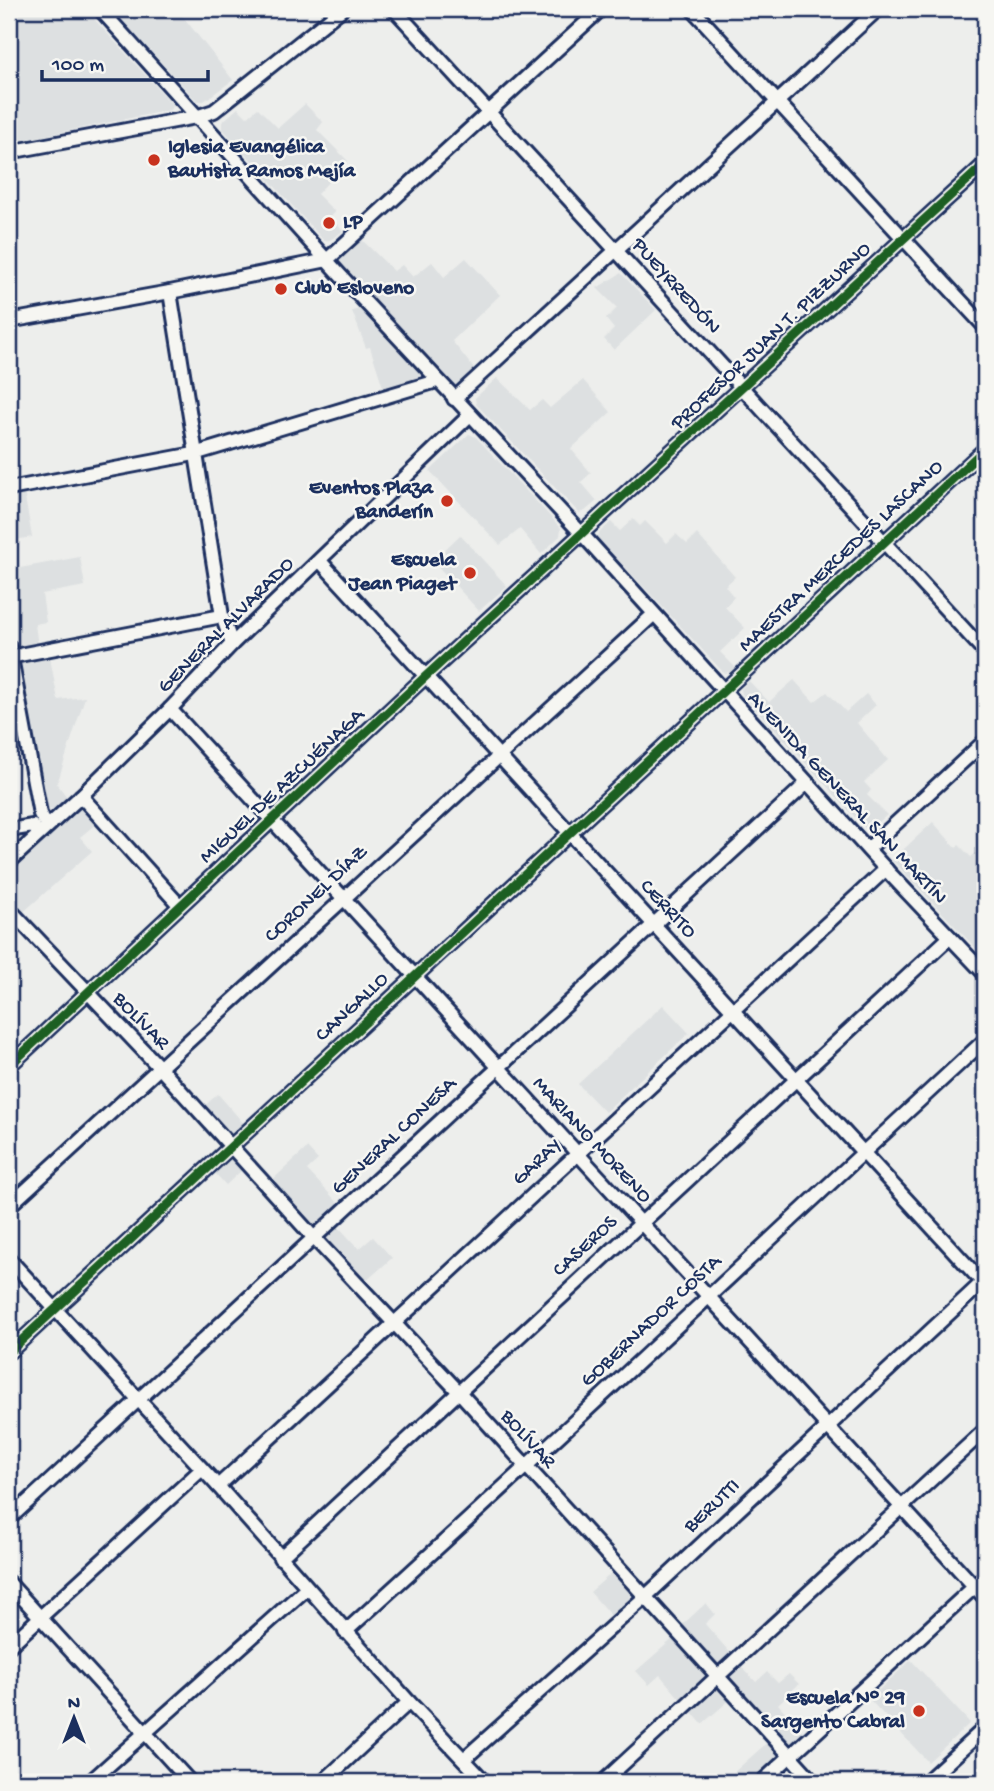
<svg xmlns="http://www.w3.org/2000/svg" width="994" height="1791" font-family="'Gochi Hand',sans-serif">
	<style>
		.built { fill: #dde0e1 }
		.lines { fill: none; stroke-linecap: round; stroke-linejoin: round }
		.minor-casing { stroke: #1b2f5e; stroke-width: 18 }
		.minor { stroke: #f6f6f2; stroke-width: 12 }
		.cycleway-casing { stroke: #f6f6f2; stroke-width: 13 }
		.cycleway { stroke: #1b5e20; stroke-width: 9 }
		.poi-dot { fill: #c8321e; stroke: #f6f6f2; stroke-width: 2.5 }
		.labels { text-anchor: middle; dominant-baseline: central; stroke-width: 5; stroke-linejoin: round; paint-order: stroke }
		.poi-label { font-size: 21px; font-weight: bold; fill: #1b2f5e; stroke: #f6f6f2; text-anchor: start }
		.street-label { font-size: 21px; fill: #1b2f5e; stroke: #f6f6f2 }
	</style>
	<rect width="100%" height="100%" fill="#edeeec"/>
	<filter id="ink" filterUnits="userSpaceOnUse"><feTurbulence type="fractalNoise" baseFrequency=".0143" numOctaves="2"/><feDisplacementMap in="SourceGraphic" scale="14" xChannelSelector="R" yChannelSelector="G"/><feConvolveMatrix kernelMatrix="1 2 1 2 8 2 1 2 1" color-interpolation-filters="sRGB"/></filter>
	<g filter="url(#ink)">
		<g class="built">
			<polygon points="9,9 85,9 173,105 170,110 9,143"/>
			<polygon points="112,9 191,9 181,14 233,80 204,101 197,101"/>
			<polygon points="305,104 323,122 317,130 348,161 317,194 335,212 330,217 343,231 330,240 324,241 222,128 222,122 238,108 247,117 258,108 278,128"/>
			<polygon points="362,240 394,271 402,265 413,277 432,262 444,277 466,258 500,295 452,341 475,370 459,385 448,385 334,261 335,258"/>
			<polygon points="621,273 656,310 614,350 604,339 614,329 606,319 617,308 597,288"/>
			<polygon points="363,308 423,373 421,380 384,390 370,347 366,348 352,311"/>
			<polygon points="497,378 530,410 542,400 550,408 583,380 611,412 571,449 591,473 581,482 597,501 585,511 579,513 476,404 475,398"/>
			<polygon points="469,434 476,437 561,528 560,536 541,554 520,529 500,545 430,471"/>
			<polygon points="24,492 32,537 9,541 9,495"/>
			<polygon points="633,519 640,526 645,521 667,543 676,534 687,544 697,534 735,577 725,586 734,597 725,607 745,628 720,652 736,668 730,672 724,673 598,538 599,533 611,522 620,531"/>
			<polygon points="460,535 507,586 479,611 433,561"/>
			<polygon points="80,557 85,586 42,594 46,622 35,624 38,646 18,647 12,639 9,621 9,570"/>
			<polygon points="49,653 58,700 85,697 57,784 67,797 56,808 51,809 45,807 20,668 22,660"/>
			<polygon points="794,680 814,702 827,692 846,712 866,694 876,705 857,723 888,760 864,782 871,790 867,795 887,815 871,829 865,828 742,694 741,689 749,681 769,702"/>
			<polygon points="76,806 85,809 97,823 80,837 92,851 20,915 9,903 9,869"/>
			<polygon points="933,822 956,848 959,845 971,857 984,846 985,848 985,958 892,860"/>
			<polygon points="663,1005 689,1033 605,1112 578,1084"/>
			<polygon points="218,1094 246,1126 237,1134 228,1134 203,1107"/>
			<polygon points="307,1148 318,1160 307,1170 341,1206 324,1223 315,1225 311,1225 270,1182"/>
			<polygon points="229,1156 244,1168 226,1185 212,1170"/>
			<polygon points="336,1224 359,1249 373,1237 392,1258 364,1283 324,1239"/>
			<polygon points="614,1571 629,1588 630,1598 612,1617 590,1592"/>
			<polygon points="706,1603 715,1614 705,1624 733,1656 720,1665 713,1663 680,1627"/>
			<polygon points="675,1637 707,1675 707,1679 682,1701 660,1675 649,1685 636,1671"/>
			<polygon points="911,1660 970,1723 928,1762 869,1699"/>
			<polygon points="739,1664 756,1682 767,1672 778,1683 789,1674 799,1684 778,1704 808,1737 796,1746 788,1745 728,1678 727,1676"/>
			<polygon points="720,1686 732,1698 702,1724 690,1710 714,1688"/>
			<polygon points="770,1740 781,1753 781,1757 756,1782 739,1782 732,1774"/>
		</g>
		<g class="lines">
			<defs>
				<g id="minor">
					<polyline points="100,9 340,275 582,534 892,876 985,974"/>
					<polyline points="394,9 985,652"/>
					<polyline points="692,9 985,327"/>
					<polyline points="9,152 196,117 214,111 342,9"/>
					<polyline points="170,292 222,616 232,644"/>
					<polyline points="9,321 170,292 327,260 601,9"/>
					<polyline points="454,399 878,9"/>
					<polyline points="9,489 194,454 437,381"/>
					<polyline points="320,561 985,1285"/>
					<polyline points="9,647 40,814 47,826"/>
					<polyline points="9,657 222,616"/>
					<polyline points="170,709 985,1598"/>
					<polyline points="81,796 180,906"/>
					<polyline points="9,830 33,826 39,834"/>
					<polyline points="868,849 985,741"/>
					<polyline points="9,862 81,796 170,709 232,644 470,415"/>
					<polyline points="9,909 160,1068 314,1238 459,1392 814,1782"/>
					<polyline points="9,1066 425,677 985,164"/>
					<polyline points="9,1206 654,614"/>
					<polyline points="9,1259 218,1486 409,1702 485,1782"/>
					<polyline points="9,1352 985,449"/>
					<polyline points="218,1486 886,869"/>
					<polyline points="9,1519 807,783"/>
					<polyline points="280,1558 950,937"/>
					<polyline points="9,1583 190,1782"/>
					<path d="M345,1632C561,1437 771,1237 985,1040"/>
					<polyline points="9,1646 202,1469"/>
					<polyline points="464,1759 644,1598 985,1280"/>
					<polyline points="90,1782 307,1588"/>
					<polyline points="323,1782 409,1702"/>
					<polyline points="603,1782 985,1430"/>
					<polyline points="762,1782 985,1577"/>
					<polyline points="926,1782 985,1728"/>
				</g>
			</defs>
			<use href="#minor" class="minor-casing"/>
			<use href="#minor" class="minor"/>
			<defs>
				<g id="cycleway">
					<polyline points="9,1066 425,677 985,164"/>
					<polyline points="9,1352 985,449"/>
				</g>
			</defs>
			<use href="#cycleway" class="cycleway-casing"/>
			<use href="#cycleway" class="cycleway"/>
		</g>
	</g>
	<g class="poi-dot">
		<circle cx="154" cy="160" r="7"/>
		<circle cx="329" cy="223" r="7"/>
		<circle cx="281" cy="289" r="7"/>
		<circle cx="447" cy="501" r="7"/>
		<circle cx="470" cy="573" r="7"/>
		<circle cx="919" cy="1711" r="7"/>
	</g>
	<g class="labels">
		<g class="poi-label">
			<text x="168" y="148">Iglesia Evangélica<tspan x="168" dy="24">Bautista Ramos Mejía</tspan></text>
			<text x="343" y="223">LP</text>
			<text x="295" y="289">Club Esloveno</text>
			<text x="433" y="489" text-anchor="end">Eventos Plaza<tspan x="433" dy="24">Banderín</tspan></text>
			<text x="456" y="561" text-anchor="end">Escuela<tspan x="456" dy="24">Jean Piaget</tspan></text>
			<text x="905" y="1699" text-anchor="end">Escuela N° 29<tspan x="905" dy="24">Sargento Cabral</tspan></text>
		</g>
		<g class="street-label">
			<text transform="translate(675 287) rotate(48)">PUEYRREDÓN</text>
			<text transform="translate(772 337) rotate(-43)">PROFESOR JUAN T. PIZZURNO</text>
			<text transform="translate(842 557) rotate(-43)">MAESTRA MERCEDES LASCANO</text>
			<text transform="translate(227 626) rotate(-45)">GENERAL ALVARADO</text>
			<text transform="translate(283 787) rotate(-43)">MIGUEL DE AZCUÉNAGA</text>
			<text transform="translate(846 799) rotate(47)">AVENIDA GENERAL SAN MARTÍN</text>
			<text transform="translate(317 895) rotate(-43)">CORONEL DÍAZ</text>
			<text transform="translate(667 910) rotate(47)">CERRITO</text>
			<text transform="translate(353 1008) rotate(-43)">CANGALLO</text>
			<text transform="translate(140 1022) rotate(46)">BOLÍVAR</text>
			<text transform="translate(395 1137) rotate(-43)">GENERAL CONESA</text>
			<text transform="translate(591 1141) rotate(47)">MARIANO MORENO</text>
			<text transform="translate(538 1163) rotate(-43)">GARAY</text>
			<text transform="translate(586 1247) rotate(-43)">CASEROS</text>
			<text transform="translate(652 1322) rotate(-43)">GOBERNADOR COSTA</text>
			<text transform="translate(527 1440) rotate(48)">BOLÍVAR</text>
			<text transform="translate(713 1507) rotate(-43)">BERUTTI</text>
		</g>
	</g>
	<rect width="994" height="1791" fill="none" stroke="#f6f6f2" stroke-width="35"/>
	<rect x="18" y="18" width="959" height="1756" fill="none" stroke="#1b2f5e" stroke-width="2.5" filter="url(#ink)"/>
	<g transform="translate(74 1718)" stroke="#f6f6f2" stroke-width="5" paint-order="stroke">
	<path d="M0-5L12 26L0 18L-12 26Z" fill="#1b2f5e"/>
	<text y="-10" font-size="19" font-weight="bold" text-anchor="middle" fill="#1b2f5e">N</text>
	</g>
	<path d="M42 70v10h166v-10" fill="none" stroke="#1b2f5e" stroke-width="3.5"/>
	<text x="52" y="70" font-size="21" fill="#1b2f5e" stroke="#f6f6f2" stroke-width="5" paint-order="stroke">100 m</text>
</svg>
